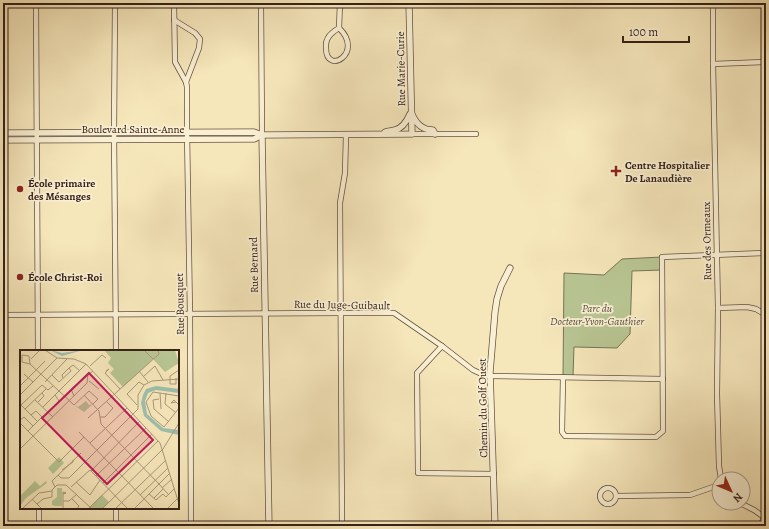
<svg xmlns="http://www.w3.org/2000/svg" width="769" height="529" font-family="Alegreya,serif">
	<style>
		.green { fill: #b8c693; stroke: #767456 }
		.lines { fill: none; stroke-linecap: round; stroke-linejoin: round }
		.minor-casing { stroke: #655241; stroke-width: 6 }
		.tertiary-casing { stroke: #655241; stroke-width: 7 }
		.minor { stroke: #f9efd3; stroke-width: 4.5 }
		.tertiary { stroke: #f9efd3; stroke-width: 5.5 }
		.poi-dot { fill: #8f2418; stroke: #f9efd3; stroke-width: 1.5 }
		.labels { text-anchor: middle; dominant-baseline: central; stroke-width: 3.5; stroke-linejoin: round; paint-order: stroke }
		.street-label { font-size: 11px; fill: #352118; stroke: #f9efd3 }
		.poi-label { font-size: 11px; font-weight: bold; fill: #352118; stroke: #f9efd3; text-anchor: start }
		.park-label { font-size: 11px; font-style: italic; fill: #5c533d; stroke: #f9efd3 }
		.inset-road { fill: none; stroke: #a9987a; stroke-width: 1 }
		.view { fill: #c2185b; fill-opacity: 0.15; stroke: #c2185b; stroke-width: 2 }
		.inset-edge { fill: none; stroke: #352118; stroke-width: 2 }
	</style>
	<rect width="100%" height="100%" fill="#f6e7bb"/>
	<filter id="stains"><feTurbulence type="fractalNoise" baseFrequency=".005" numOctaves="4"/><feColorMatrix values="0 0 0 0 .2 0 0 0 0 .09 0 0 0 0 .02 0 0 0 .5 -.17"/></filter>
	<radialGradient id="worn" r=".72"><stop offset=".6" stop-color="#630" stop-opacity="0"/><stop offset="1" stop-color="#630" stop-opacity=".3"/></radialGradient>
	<polygon class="green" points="662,257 662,270 632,271 630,334 617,348 574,347 573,377 563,377 564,273 604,275 622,259"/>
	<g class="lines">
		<defs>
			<g id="minor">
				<polyline points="36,3 38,351"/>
				<polyline points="115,3 114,132 116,351"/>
				<polyline points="174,3 175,62 186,82 187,87 187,132 190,314 191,526"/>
				<polyline points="261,3 262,135"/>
				<polyline points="713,3 713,64 718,308 717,394 719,466 721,479"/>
				<polyline points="174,20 195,33 200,39 199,48 186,82"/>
				<path d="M339,28C365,53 326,76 326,48C325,38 331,33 339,28Z"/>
				<polyline points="339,28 340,3"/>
				<polyline points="713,64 766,62"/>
				<polyline points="412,134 476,134"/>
				<polyline points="718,308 747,307 756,309 766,315"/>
				<polyline points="3,315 341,313 394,313 442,346 473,370 484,375 490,376 663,379"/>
				<polyline points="442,346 417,373 418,473 494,474"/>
				<polyline points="563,377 562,432 565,436 656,437 663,431 662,257 766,253"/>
				<circle cx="608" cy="496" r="8"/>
				<polyline points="616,496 690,495 719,485"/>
				<polyline points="740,503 754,510 764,517"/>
				<polyline points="39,508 39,526"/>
				<polyline points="116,508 116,526"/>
				<polyline points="342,526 340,203 345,173 346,135"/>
				<polyline points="760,526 766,514"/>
			</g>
			<g id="tertiary">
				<path d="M412,114C416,124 423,130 433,130L435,134"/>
				<path d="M385,132C388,131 391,131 395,130C403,128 407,121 410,114"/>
				<polyline points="3,133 254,132 262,135 412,134 409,3"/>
				<polyline points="262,135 269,526"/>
				<polyline points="3,140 254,139 262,135"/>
				<polyline points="495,526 490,372 495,312 497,299 501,286 510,268"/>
			</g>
		</defs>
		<use href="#minor" class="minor-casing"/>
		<use href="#tertiary" class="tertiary-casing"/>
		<use href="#minor" class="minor"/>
		<use href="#tertiary" class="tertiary"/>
	</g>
	<g class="poi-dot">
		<path d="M614 165h4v4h4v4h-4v4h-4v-4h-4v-4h4z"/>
		<circle cx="20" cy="189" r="4"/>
		<circle cx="20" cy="277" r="4"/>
	</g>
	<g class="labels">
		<g class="street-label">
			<text transform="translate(401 69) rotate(-91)">Rue Marie-Curie</text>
			<text x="133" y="129">Boulevard Sainte-Anne</text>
			<text transform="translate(707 241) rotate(-91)">Rue des Ormeaux</text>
			<text transform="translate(254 265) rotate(-91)">Rue Bernard</text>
			<text transform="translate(180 304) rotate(-91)">Rue Bousquet</text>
			<text transform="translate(342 305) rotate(1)">Rue du Juge-Guibault</text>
			<text transform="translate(483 408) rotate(-91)">Chemin du Golf Ouest</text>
		</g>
		<g class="poi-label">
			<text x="625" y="165">Centre Hospitalier<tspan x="625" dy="13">De Lanaudière</tspan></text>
			<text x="28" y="183">École primaire<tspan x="28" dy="13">des Mésanges</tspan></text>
			<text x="28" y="277">École Christ-Roi</text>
		</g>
		<g class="park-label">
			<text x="597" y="308">Parc du<tspan x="597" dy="13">Docteur-Yvon-Gauthier</tspan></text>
		</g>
	</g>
	<g transform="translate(20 350)">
		<rect width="159" height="159" fill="#f6e7bb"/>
		<path d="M84,0H155L159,13L145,22L133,9L103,37L90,23L94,19L88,13L91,8ZM66,51L69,55L73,54L64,62L54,55L58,57ZM39,107L44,113L33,124L28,118ZM15,131L20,136L26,131L27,133L6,148L0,156V146ZM37,138H42V156H36L32,155V151L37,147ZM82,145L89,152L82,159H72L70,157Z" fill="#b8c693"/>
		<path d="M30,0L42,3L63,0L42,6ZM136,36L159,39V43L136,40L128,43L125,51L127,64L143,78L159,80V85L141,81L124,66L121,53L123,45L126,39Z" fill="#9dc0ae"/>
		<path class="inset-road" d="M25,0L37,8L54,9L66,14L140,93L159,154M124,0L133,9M2,5V12L10,14M2,5L9,6L10,14M11,9L20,0M10,14L54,55L69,41L78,49L73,54M70,16L82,5L86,8M86,21L89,19L85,23L100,39M119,21L128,32M4,24L13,32M32,25L39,32L51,21L49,18L53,15L60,21M124,26L135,16L143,30M43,28L42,25L49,18M156,28V34H150V26L159,20M69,31L79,39M25,32L47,9M0,36L25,11M140,43L141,59M146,43L145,54L155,62M0,45L37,8M64,45L79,61L81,74L139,134M54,46L51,39L73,21M159,46L133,42L126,52L131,66L144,77L159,58M139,49L133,50L134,59L149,72M15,50L33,67M18,52L24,46L22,43M156,52L151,53L154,50L159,55M0,54L18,72M1,55L22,35L28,40L33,36M117,55L107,44L119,32L124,35M23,57L66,14M5,59L26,39M28,62L39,51L35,45M80,67H85L93,58L87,52M68,68L139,4L138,0M0,70L4,67L13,76M0,73L39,112M8,81L22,67L16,61L11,65M59,82L134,159M70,93L107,58M0,99L67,33L68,24M39,112L64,87M42,120L53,112V110M71,121L120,71M38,125L41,128H49L118,59V45L124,35L132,31L159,29M76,126L126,78M56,132L70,145L80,130M83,133L132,84M139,134L148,144M35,137L32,131L61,103M51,137L70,120L108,159M142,138L152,129M129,144L136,150L143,144L146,147L154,139M120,145L148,118M134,148L143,139M12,149L22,159M52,149L59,156L57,159M43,151H49L57,144M17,154L23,149L32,147V140L37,135H46L72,159M2,159L19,143L32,141M43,159V142L46,143L43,144M68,159L138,91M82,159L143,99L159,73M95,159L146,110M114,159L150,123M147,159L157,149"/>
		<path class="view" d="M69,23L133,90L87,134L22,68Z"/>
		<rect width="159" height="159" class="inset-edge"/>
	</g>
	<rect width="769" height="529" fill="none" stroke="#f6e7bb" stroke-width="16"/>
	<rect x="4" y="4" width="761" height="521" fill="none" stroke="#352118" stroke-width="2"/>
	<rect x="8" y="8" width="753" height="513" fill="none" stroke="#352118"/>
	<g transform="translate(731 491) rotate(134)"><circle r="19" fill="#f9efd3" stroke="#ab9d88"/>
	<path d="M0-3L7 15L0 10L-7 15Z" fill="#8f2418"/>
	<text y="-6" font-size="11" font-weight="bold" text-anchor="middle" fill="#352118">N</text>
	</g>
	<path d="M623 36v6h66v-6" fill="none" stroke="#352118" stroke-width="2"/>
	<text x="629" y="36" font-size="12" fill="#352118" stroke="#f9efd3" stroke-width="3" paint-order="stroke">100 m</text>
	<rect width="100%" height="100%" filter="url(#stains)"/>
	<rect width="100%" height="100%" fill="url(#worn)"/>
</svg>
